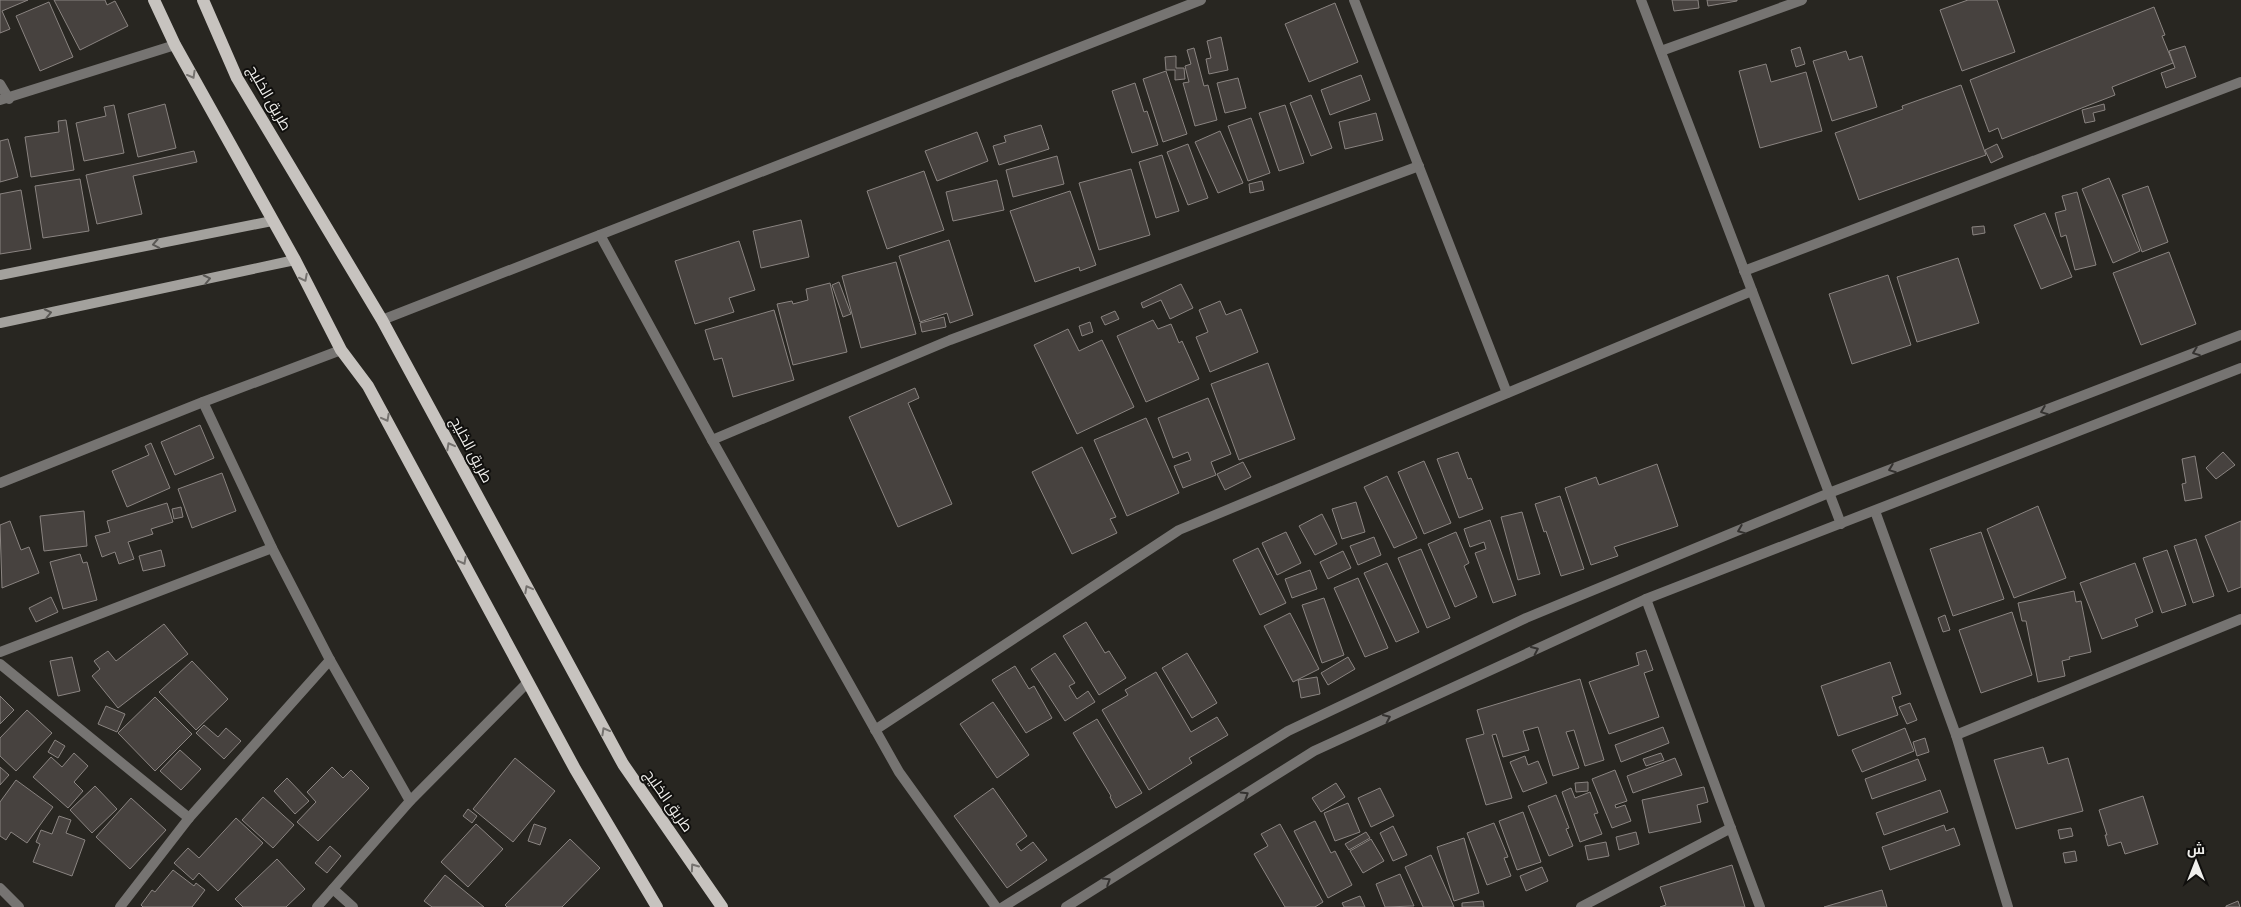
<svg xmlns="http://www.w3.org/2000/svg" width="2241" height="907" font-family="'Sofia Sans Condensed',Cairo,sans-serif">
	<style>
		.building { fill: #47423f; stroke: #8a8481 }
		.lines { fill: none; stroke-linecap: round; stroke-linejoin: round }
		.minor { stroke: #767472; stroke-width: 10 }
		.tertiary { stroke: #767472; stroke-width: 10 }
		.secondary { stroke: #a3a19d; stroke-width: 10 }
		.primary { stroke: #c7c3bf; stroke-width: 12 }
		.oneway { stroke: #75726f }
		.oneway2 { stroke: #5a5855 }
		.oneway3 { stroke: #343230 }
		.labels { text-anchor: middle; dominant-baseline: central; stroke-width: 4; stroke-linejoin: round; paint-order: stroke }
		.street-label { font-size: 15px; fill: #f0efec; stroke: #100f0d }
	</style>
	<rect width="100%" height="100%" fill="#282621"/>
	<g class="building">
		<polygon points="0,0 28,0 2,11 10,29 0,33"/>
		<polygon points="54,0 105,0 107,5 115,1 128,26 80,50"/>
		<polygon points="1672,0 1698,0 1699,8 1674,11"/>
		<polygon points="1707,0 1737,0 1737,1 1708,6"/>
		<polygon points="1968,0 1997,0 2015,52 1962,71 1940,10"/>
		<polygon points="49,2 73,57 40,71 16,16"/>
		<polygon points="1335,3 1358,62 1309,82 1285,24"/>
		<polygon points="2154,7 2165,35 2162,36 2173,63 2112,87 2115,95 2002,139 1998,128 1989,132 1970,80"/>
		<polygon points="1221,37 1228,70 1209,74 1206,59 1211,58 1207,41"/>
		<polygon points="2185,46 2196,77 2166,88 2161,73 2175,68 2169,51"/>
		<polygon points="1800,47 1805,64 1796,67 1791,50"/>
		<polygon points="1194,48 1204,86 1208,85 1217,120 1195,126 1183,83 1189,82 1185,66 1191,64 1187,50"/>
		<polygon points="1846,51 1849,60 1862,56 1877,107 1832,121 1813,61"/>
		<polygon points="1176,56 1176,68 1184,68 1185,79 1175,80 1175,70 1166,70 1165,57"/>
		<polygon points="1766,64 1771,82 1806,72 1822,131 1760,148 1739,71"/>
		<polygon points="1166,71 1187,134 1163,142 1143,79"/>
		<polygon points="1361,75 1370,100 1330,115 1321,90"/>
		<polygon points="1238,78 1246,108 1225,113 1217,83"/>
		<polygon points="1135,83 1144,112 1147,111 1158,145 1132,153 1112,91"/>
		<polygon points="1961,85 1986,155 1859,200 1835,133 1903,109 1902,106"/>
		<polygon points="1311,95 1332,148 1311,156 1290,103"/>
		<polygon points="165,104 176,148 138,157 128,114"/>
		<polygon points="2104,104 2105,110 2093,113 2095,121 2085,123 2082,110"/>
		<polygon points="114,105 124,153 84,161 76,123 106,116 104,107"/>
		<polygon points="1285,105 1304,163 1279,171 1259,113"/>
		<polygon points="1376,113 1383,140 1345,149 1339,122"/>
		<polygon points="1251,118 1270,173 1248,181 1228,126"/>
		<polygon points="66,120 74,170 31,177 25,137 59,132 58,121"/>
		<polygon points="1041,125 1049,149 999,165 993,146 1006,142 1004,136"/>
		<polygon points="1220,131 1243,183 1218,193 1195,142"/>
		<polygon points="977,132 988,161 937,181 925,151"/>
		<polygon points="8,139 18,177 0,182 0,141"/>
		<polygon points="1188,144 1208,198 1188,205 1167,152"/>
		<polygon points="1997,144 2003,157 1991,163 1985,150"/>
		<polygon points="194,151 197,162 133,176 142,214 97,224 86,175"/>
		<polygon points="1162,155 1179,211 1156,218 1139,162"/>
		<polygon points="1057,156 1064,184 1013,197 1006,170"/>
		<polygon points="1131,169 1150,235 1099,250 1079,183"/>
		<polygon points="924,171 944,230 887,249 867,191"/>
		<polygon points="2109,178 2140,251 2113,263 2082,189"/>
		<polygon points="80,179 89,231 43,238 35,186"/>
		<polygon points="997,180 1004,210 953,221 946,192"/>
		<polygon points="1262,181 1264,190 1250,193 1249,184"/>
		<polygon points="2148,186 2168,242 2142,252 2122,195"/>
		<polygon points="21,190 31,249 0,254 0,194"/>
		<polygon points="1070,191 1096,265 1080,271 1079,267 1035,282 1010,211"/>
		<polygon points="2077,192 2096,265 2075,270 2066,235 2061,237 2055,213 2066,210 2062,196"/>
		<polygon points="2045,213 2072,277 2041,289 2014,225"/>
		<polygon points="801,220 809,257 761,268 753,231"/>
		<polygon points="1984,226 1985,233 1973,235 1972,227"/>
		<polygon points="949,240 973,315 950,323 947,313 920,322 899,256"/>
		<polygon points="739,241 755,290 729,298 734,312 695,324 675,261"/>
		<polygon points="2169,252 2196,324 2141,345 2113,273"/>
		<polygon points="1958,258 1979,323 1917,342 1897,277"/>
		<polygon points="896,262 916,334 861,348 842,276"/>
		<polygon points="1888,275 1911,345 1852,364 1829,294"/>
		<polygon points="839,282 851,314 843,317 832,285"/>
		<polygon points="830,283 847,352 793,365 777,304 792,301 793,304 808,300 806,289"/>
		<polygon points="1181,284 1193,308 1170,319 1161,300 1143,308 1141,303"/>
		<polygon points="1220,301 1226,315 1241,309 1258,352 1210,372 1196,337 1208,332 1199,310"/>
		<polygon points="774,310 794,380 733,397 722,358 714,360 705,330"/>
		<polygon points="1115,311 1119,319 1105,325 1101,317"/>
		<polygon points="944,317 946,327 922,332 920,323"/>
		<polygon points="1153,320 1158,329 1171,324 1179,343 1182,341 1199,379 1146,402 1117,336"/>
		<polygon points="1090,322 1093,332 1082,336 1079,326"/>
		<polygon points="1068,329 1079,351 1102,340 1134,407 1077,434 1034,345"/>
		<polygon points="1268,363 1295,439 1239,460 1211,384"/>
		<polygon points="915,388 919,398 908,403 952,504 898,527 849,417"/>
		<polygon points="1208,398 1231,454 1211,462 1216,475 1183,488 1174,466 1191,460 1188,452 1173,458 1158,418"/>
		<polygon points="1146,418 1179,493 1127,516 1094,440"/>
		<polygon points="200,425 214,458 175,475 161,442"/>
		<polygon points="151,443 170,488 127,507 112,471 149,455 145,446"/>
		<polygon points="1082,447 1116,517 1110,519 1117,533 1072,554 1032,472"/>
		<polygon points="1458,452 1468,479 1471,478 1483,509 1459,518 1437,459"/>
		<polygon points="2223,452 2235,465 2216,479 2206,468"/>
		<polygon points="2195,456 2202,498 2185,501 2182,484 2186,483 2182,459"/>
		<polygon points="1424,461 1451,523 1424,534 1398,472"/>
		<polygon points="1243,462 1251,477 1225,490 1217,474"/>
		<polygon points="1657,464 1678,526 1614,547 1618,556 1591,565 1565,488 1596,477 1599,485"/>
		<polygon points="222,473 236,511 192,528 178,489"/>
		<polygon points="1387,476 1417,538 1394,548 1364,487"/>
		<polygon points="1560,496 1584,569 1561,576 1546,531 1544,532 1535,504"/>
		<polygon points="1356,502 1365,532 1342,539 1332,509"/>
		<polygon points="167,503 173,522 151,529 153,534 128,542 134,559 119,564 115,552 102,557 95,536 110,532 107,521"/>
		<polygon points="2038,506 2066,578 2014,598 1987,529"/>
		<polygon points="181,507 183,517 174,519 172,509"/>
		<polygon points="84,511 87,546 44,551 40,516"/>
		<polygon points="1522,512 1540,574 1518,580 1501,517"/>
		<polygon points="1322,514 1337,544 1315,555 1299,526"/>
		<polygon points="1490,520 1516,595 1493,603 1475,553 1486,549 1484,542 1470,547 1464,529"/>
		<polygon points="10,521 21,550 29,547 39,573 2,588 0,525"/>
		<polygon points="2241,521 2241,587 2228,592 2205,536"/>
		<polygon points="1286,532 1301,563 1277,575 1262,543"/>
		<polygon points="1456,532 1469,563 1464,566 1477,597 1455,607 1428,544"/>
		<polygon points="1981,532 2004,599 1953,616 1930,549"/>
		<polygon points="1374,537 1381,555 1358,565 1350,546"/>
		<polygon points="2196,539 2214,596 2193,603 2174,546"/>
		<polygon points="1258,548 1286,603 1260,615 1233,560"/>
		<polygon points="1421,549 1450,618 1427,628 1398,558"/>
		<polygon points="161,550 165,566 143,571 139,556"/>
		<polygon points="2167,550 2186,605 2162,613 2143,558"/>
		<polygon points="1343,551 1351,568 1328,579 1320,562"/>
		<polygon points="80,554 83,563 87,562 97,600 63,609 50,562"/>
		<polygon points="1387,563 1419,632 1396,642 1364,573"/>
		<polygon points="2135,563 2153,612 2135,619 2138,626 2102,639 2080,583"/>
		<polygon points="1310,570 1317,589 1292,598 1285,579"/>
		<polygon points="1358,578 1388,648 1365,657 1334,588"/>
		<polygon points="2074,591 2076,602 2081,601 2091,652 2069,657 2070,659 2062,661 2065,676 2038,682 2026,621 2022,621 2018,603"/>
		<polygon points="51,597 58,612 36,622 29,608"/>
		<polygon points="1324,598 1344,655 1322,663 1302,605"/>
		<polygon points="2012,612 2032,675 1981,693 1959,630"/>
		<polygon points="1290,613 1319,669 1293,682 1264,626"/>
		<polygon points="1945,615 1950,630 1943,632 1938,618"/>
		<polygon points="1086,622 1105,653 1109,651 1126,678 1099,695 1063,636"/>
		<polygon points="164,624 188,654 118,708 92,676 100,669 94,661 108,651 116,661"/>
		<polygon points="1646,650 1653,670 1644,673 1659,717 1609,734 1589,682 1639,665 1636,653"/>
		<polygon points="1055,653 1075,683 1069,686 1077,699 1088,691 1095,702 1065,721 1031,669"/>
		<polygon points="1187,653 1217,703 1192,718 1162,668"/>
		<polygon points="72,657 80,691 58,696 50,661"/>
		<polygon points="1348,657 1355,669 1328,685 1321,673"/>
		<polygon points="192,661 228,699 196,730 159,692"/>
		<polygon points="1890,662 1901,694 1892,697 1898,715 1838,736 1821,686"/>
		<polygon points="1015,666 1029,689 1034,686 1052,718 1026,733 992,680"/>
		<polygon points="1156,672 1191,732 1217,717 1228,735 1189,758 1192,763 1149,790 1102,710 1128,695 1125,690"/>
		<polygon points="1317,677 1320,694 1301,698 1298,680"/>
		<polygon points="1580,679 1604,760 1585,766 1574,730 1566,732 1579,768 1553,776 1538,727 1523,731 1529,750 1503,757 1496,734 1492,735 1512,798 1486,805 1466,739 1484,734 1477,710"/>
		<polygon points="0,696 14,710 0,724"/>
		<polygon points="155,697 192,734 155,771 118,733"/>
		<polygon points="993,702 1029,755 997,778 960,724"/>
		<polygon points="1910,703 1917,720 1907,724 1899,707"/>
		<polygon points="106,706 125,714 117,732 98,724"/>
		<polygon points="27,710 52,733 16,771 0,756 0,738"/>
		<polygon points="1097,719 1142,793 1116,808 1110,797 1111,796 1073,733"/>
		<polygon points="204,725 218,737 226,728 241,741 224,759 196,733"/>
		<polygon points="1663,727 1669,743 1621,762 1615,745"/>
		<polygon points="1905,728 1914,751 1862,772 1852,750"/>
		<polygon points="1925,738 1929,752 1917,756 1913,742"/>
		<polygon points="55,740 65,746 58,758 48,752"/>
		<polygon points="2043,747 2048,764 2068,758 2083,811 2016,829 1994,760"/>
		<polygon points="180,750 201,769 181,790 160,771"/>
		<polygon points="74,753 88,766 74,782 83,791 68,808 33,777 51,757 62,767"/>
		<polygon points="1661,753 1664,760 1646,766 1643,759"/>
		<polygon points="1525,756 1528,765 1538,761 1547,783 1523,792 1510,762"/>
		<polygon points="515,758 555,791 513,842 473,809"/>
		<polygon points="1675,758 1682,775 1633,793 1627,776"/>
		<polygon points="1918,759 1926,780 1872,799 1865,779"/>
		<polygon points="0,767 9,775 0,785"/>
		<polygon points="332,767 343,778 351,770 369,788 318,841 297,822 316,802 307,792"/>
		<polygon points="1615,770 1627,801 1615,805 1616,808 1625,805 1631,821 1612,828 1592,779"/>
		<polygon points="287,778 309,801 295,814 274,791"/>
		<polygon points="16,780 53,807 27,843 11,832 6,840 0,836 0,802"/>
		<polygon points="1588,782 1588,791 1576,792 1575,783"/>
		<polygon points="1336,783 1345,797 1321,812 1312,798"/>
		<polygon points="95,786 117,809 92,833 70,810"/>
		<polygon points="1704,787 1708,802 1697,805 1701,822 1649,833 1642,800"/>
		<polygon points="993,788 1027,836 1016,844 1021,851 1033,842 1047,860 1007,888 954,816"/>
		<polygon points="1380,788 1394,816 1371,827 1358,798"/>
		<polygon points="1571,788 1575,798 1590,792 1598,813 1594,814 1602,834 1580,842 1562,792"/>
		<polygon points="1940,790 1948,812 1884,835 1876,813"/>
		<polygon points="1556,795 1569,828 1566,829 1573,846 1549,856 1528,806"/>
		<polygon points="2143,796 2158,844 2125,854 2121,842 2108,846 2105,835 2107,835 2099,810"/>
		<polygon points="263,797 294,825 273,848 242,820"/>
		<polygon points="131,798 166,830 130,869 96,837"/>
		<polygon points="1348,803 1360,832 1335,841 1324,813"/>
		<polygon points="468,809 477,816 472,823 463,816"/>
		<polygon points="1523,812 1541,862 1517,870 1499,821"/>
		<polygon points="59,816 71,820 66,833 85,840 72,876 33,862 40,844 36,842 41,830 52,834"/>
		<polygon points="236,818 263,843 218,891 199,873 193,880 174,863 188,848 199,858"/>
		<polygon points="1315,821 1331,853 1335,851 1352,885 1328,898 1294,831"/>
		<polygon points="1494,823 1508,857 1504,858 1511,876 1487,885 1467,833"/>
		<polygon points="476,824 503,849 468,887 441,862"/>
		<polygon points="534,824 546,828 540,845 528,841"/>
		<polygon points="1280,824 1323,902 1315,907 1285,907 1254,854 1268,846 1261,834"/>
		<polygon points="1944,825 1946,831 1954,828 1960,845 1890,870 1882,847"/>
		<polygon points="1393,826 1407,855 1393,861 1380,833"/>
		<polygon points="2071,828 2073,836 2060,839 2058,830"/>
		<polygon points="1366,832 1370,838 1349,850 1345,844"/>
		<polygon points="1636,832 1639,844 1619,850 1616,837"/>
		<polygon points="1464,838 1479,893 1454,901 1437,847"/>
		<polygon points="570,839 600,868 562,907 507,907 505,905"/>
		<polygon points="1371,839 1384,861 1363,873 1350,851"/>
		<polygon points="1606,842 1609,856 1588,860 1585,846"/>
		<polygon points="330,846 341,856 327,873 315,863"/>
		<polygon points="2075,851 2077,861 2065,863 2063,853"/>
		<polygon points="1431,855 1454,907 1423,907 1405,867"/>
		<polygon points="277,859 305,889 286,907 243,907 235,899"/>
		<polygon points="1732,865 1745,907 1660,907 1666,905 1660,887"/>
		<polygon points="1542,867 1548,881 1526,891 1520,876"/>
		<polygon points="173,870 194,886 196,883 205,890 192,907 143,907 141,905 152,890 155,892"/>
		<polygon points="1400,874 1414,906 1385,907 1376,884"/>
		<polygon points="445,875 484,907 432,907 424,901"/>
		<polygon points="1882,890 1887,907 1824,907"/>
		<polygon points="1360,896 1365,907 1344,907 1342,903"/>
		<polygon points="1483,901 1484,907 1462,907 1462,903"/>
		<polygon points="2238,901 2240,907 2226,907 2226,906"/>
	</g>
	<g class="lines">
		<g class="minor">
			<polyline points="1354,0 1507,393"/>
			<polyline points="1641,0 1841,524"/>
			<polyline points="1661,51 1802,0"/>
			<polyline points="0,84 9,99"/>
			<polyline points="0,100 175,45"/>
			<polyline points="600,235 712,440 899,772 996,907"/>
			<polyline points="1744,271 2241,82"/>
			<polyline points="203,402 272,548 330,660 410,801"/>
			<polyline points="712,440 950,340 1419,166"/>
			<polyline points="0,483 203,402 341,350"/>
			<polyline points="1875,511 1956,735 2008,907"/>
			<polyline points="1646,599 1760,907"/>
			<polyline points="0,652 272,548"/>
			<polyline points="0,664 189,818"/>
			<polyline points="875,730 1179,530 1752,291"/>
			<polyline points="1956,735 2241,619"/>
			<polyline points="0,888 19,907"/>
			<polyline points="333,889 353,907"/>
			<polyline points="120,907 189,818 330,660"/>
			<polyline points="317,907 410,801 528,682"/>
			<polyline points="1581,907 1731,828"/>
		</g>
		<g class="tertiary">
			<polyline points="382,320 1201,0"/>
			<polyline points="1003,907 1288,731 1526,618 1829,493 2241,335"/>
			<polyline points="1066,907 1314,751 1646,599 2241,368"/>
		</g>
		<g class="secondary">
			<polyline points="0,275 272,221"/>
			<polyline points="0,323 295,260"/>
		</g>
		<g class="primary">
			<polyline points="154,0 175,45 295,260 341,350 368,386 575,769 657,907"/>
			<polyline points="203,0 237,78 382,320 623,764 722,907"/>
		</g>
	</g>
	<defs><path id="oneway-chevron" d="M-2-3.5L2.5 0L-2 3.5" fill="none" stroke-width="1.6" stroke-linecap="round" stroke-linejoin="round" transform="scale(1.25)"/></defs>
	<g class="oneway">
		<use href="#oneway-chevron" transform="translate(192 75) rotate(61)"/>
		<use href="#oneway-chevron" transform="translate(304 278) rotate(63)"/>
		<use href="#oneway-chevron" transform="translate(386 418) rotate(62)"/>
		<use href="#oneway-chevron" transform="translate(450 446) rotate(-118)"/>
		<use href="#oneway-chevron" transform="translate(463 561) rotate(62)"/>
		<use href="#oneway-chevron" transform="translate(528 589) rotate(-118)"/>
		<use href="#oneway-chevron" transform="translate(605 731) rotate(-119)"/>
		<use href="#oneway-chevron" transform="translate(694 867) rotate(-125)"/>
	</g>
	<g class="oneway2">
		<use href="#oneway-chevron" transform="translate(156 244) rotate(169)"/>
		<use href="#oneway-chevron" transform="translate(207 279) rotate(-12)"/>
		<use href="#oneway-chevron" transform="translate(48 313) rotate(-12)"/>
	</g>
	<g class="oneway3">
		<use href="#oneway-chevron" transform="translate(2196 352) rotate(159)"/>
		<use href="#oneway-chevron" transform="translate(2044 411) rotate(159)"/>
		<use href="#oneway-chevron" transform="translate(1892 469) rotate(159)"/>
		<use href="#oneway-chevron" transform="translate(1741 530) rotate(158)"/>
		<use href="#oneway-chevron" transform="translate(1535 650) rotate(-25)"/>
		<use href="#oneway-chevron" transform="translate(1387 718) rotate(-25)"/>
		<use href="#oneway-chevron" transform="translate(1245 795) rotate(-32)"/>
		<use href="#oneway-chevron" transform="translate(1107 881) rotate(-32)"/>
	</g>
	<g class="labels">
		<g class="street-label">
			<text transform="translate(269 98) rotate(60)">طريق الخليج</text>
			<text transform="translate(471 450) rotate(62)">طريق الخليج</text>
			<text transform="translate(668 801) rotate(55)">طريق الخليج</text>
		</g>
	</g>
	<g transform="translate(2196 862)" stroke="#100f0d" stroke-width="4" paint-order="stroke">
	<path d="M0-4L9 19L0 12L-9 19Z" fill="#f0efec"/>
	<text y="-8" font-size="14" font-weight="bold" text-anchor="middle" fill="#f0efec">ش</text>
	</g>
</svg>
